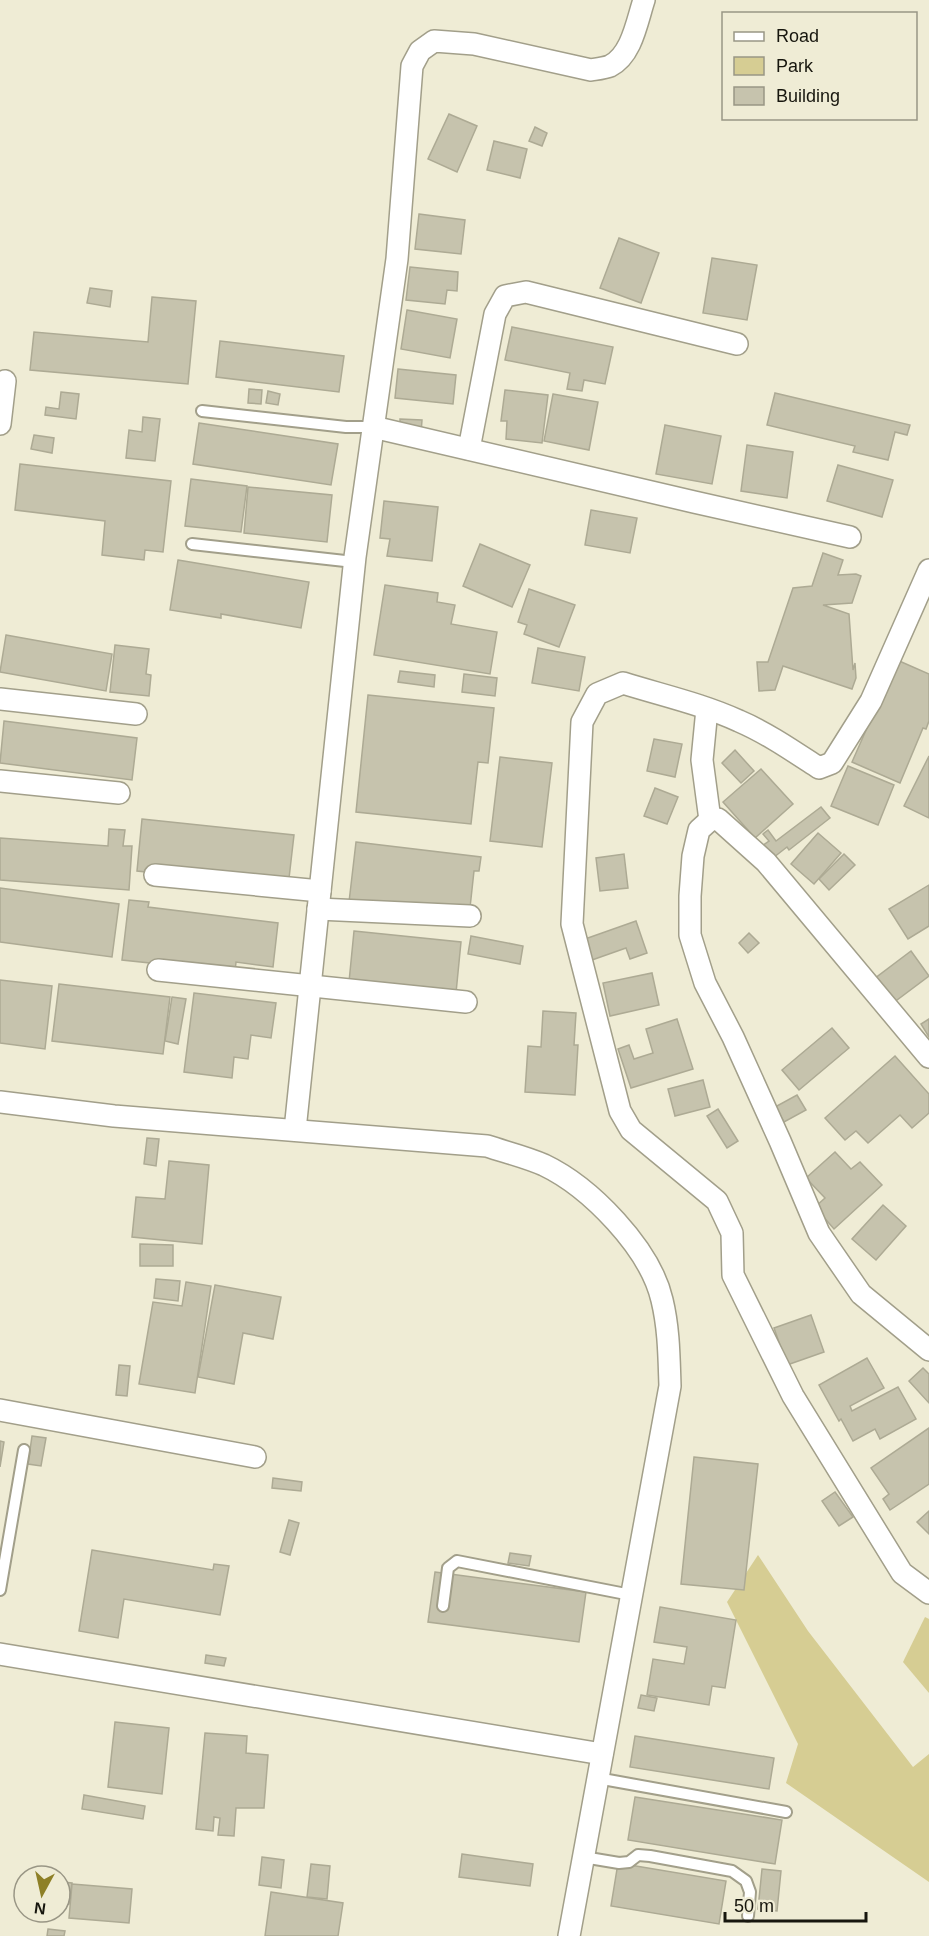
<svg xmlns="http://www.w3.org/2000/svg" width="929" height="1936" font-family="Arial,sans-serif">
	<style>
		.green { fill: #d6cd93 }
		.building { fill: #c6c3ad; stroke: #adaa94; stroke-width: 1.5 }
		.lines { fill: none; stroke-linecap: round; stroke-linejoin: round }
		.service-casing { stroke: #a29f8a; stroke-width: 14 }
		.minor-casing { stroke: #a29f8a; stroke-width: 24 }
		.service { stroke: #fff; stroke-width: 10 }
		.minor { stroke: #fff; stroke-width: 21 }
	</style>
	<rect width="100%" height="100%" fill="#efecd5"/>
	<g class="green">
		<polygon points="758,1555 808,1631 913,1767 929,1754 929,1882 786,1783 798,1744 727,1602"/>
		<polygon points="925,1617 929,1619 929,1693 903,1662"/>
	</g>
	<g class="building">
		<polygon points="449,114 477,126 457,172 428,159"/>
		<polygon points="535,127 547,133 542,146 529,141"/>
		<polygon points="494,141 527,149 520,178 487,170"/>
		<polygon points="419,214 465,220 461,254 415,249"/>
		<polygon points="619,238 659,253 641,303 600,288"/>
		<polygon points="712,258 757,265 747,320 703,313"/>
		<polygon points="410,267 458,272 457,291 447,290 445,304 406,300"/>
		<polygon points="90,288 112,291 110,307 87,303"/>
		<polygon points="152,297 196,301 188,384 30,370 34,332 148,342"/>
		<polygon points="407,310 457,319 450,358 401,349"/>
		<polygon points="512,327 613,347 605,384 584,380 582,391 567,389 570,373 505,360"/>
		<polygon points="220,341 344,356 339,392 216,377"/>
		<polygon points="398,369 456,375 453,404 395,398"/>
		<polygon points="249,389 262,390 261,404 248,403"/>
		<polygon points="505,390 548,395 542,443 506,439 507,421 501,421"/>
		<polygon points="268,391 280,394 278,405 266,403"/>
		<polygon points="61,392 79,394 76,419 45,415 46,407 59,409"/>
		<polygon points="775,393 910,425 907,435 895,432 888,460 853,452 855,446 767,425"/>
		<polygon points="553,394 598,402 589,450 544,441"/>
		<polygon points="143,417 160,419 155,461 126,458 129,430 142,432"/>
		<polygon points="400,419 422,420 421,434 400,433"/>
		<polygon points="199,423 338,444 331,485 193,464"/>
		<polygon points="665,425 721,436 712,484 656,474"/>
		<polygon points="34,435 54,438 52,453 31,449"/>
		<polygon points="747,445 793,452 787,498 741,491"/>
		<polygon points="20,464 171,481 163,552 145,550 144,560 102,555 105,521 15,510"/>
		<polygon points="838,465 893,480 882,517 827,501"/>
		<polygon points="191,479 247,486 241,532 185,526"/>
		<polygon points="248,487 332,495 327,542 244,533"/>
		<polygon points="384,501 438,507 432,561 387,556 390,539 380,538"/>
		<polygon points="591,510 637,518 630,553 585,545"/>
		<polygon points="480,544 530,565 512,607 463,586"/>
		<polygon points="823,553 843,560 838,575 856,574 861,576 852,603 823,605 849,614 853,670 855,663 856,678 852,689 783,666 775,690 759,691 757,662 768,662 793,588 812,586"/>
		<polygon points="178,560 309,582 301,628 221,614 221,618 170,610"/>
		<polygon points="385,585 438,593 437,602 455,605 451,624 497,632 490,674 374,655"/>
		<polygon points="529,589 575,605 559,647 524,634 527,625 518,622"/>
		<polygon points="6,635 112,654 106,691 0,672"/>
		<polygon points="115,645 149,649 146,674 151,675 149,696 110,692"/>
		<polygon points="538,648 585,657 579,691 532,683"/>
		<polygon points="897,660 929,674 929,721 926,729 923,728 900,783 852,762"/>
		<polygon points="400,671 435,675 434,687 398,682"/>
		<polygon points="464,674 497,678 495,696 462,692"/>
		<polygon points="368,695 494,708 488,763 478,762 471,824 356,812"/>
		<polygon points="4,721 137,738 132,780 0,763"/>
		<polygon points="654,739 682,744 675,777 647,771"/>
		<polygon points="735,750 754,771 741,783 722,763"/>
		<polygon points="929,756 929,818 904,806"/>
		<polygon points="500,757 552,763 542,847 490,841"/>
		<polygon points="848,766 894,785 878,825 831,806"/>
		<polygon points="761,769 793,804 755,838 723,802"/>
		<polygon points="655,788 678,797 667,824 644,816"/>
		<polygon points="821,807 830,818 789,850 787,847 769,861 759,848 769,841 763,834 768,830 776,841"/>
		<polygon points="142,819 294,835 288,887 137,871"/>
		<polygon points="109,829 125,830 123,846 132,846 129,890 0,880 0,838 108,846"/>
		<polygon points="818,833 841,853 814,884 791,864"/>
		<polygon points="356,842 481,857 479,871 474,871 469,917 349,902"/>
		<polygon points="624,854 628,888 600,891 596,858"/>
		<polygon points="844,854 855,865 829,890 819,879"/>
		<polygon points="929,885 929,926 908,939 889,909"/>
		<polygon points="0,888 119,904 112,957 0,942"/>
		<polygon points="129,900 149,902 148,907 278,923 273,967 236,962 235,972 122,960"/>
		<polygon points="636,921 647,953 630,959 626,948 592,960 585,939"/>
		<polygon points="354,931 461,942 456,993 349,982"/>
		<polygon points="749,933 759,943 748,953 739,943"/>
		<polygon points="471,936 523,946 520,964 468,954"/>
		<polygon points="911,951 929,976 893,1003 874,979"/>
		<polygon points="652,973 659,1005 610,1016 603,983"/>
		<polygon points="0,980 52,986 45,1049 0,1043"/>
		<polygon points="59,984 170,997 163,1054 52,1041"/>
		<polygon points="194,993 276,1003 271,1038 251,1035 248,1059 234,1057 232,1078 184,1072"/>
		<polygon points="172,997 186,999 178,1044 165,1041"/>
		<polygon points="543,1011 576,1013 574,1045 578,1045 575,1095 525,1092 528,1046 541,1047"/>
		<polygon points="677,1019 693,1069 631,1088 618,1049 629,1045 634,1059 653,1053 646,1029"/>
		<polygon points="929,1019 929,1037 921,1024"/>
		<polygon points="832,1028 849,1048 799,1090 782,1070"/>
		<polygon points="895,1056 929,1094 929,1113 912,1128 900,1115 868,1143 856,1131 845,1140 825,1118"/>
		<polygon points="703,1080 710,1107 675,1116 668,1089"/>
		<polygon points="797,1095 806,1110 784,1122 775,1107"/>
		<polygon points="718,1109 738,1141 727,1148 707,1116"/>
		<polygon points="147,1138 159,1139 156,1166 144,1164"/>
		<polygon points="835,1152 851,1169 860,1162 882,1185 834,1229 815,1207 825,1198 806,1178"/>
		<polygon points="169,1161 209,1165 202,1244 132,1237 136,1197 165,1199"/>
		<polygon points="883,1205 906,1226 876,1260 852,1239"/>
		<polygon points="140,1244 173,1245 173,1266 140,1266"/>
		<polygon points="156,1279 180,1281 178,1301 154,1298"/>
		<polygon points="186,1282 211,1286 195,1393 139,1384 153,1302 182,1306"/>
		<polygon points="215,1285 281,1297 273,1339 243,1333 234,1384 198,1377"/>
		<polygon points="811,1315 824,1352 787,1365 774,1328"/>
		<polygon points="867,1358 884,1388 850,1406 852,1411 898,1387 916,1419 880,1439 875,1429 853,1441 841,1419 839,1421 819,1385"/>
		<polygon points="119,1365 130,1366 127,1396 116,1395"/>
		<polygon points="923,1368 929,1374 929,1403 909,1381"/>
		<polygon points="929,1428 929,1484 890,1510 883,1499 889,1494 871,1468"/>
		<polygon points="32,1436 46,1438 41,1466 28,1464"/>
		<polygon points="0,1441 4,1442 0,1467"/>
		<polygon points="694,1457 758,1464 744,1590 681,1584"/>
		<polygon points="273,1478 302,1482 301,1491 272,1488"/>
		<polygon points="835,1492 853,1517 839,1526 822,1501"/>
		<polygon points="929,1511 929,1534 917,1522"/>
		<polygon points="289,1520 299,1523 290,1555 280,1552"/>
		<polygon points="92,1550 213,1570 214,1564 229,1566 220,1615 124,1599 118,1638 79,1631"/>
		<polygon points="510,1553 531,1556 529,1566 508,1563"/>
		<polygon points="435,1572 586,1592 579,1642 428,1622"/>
		<polygon points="660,1607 736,1620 725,1688 712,1686 709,1705 647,1695 653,1659 684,1664 687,1647 654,1642"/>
		<polygon points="206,1655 226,1658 224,1666 205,1663"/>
		<polygon points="641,1695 657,1698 654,1711 638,1708"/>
		<polygon points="115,1722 169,1728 162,1794 108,1787"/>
		<polygon points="205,1733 247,1736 246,1753 268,1755 264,1808 236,1808 234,1836 218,1835 220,1818 214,1817 213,1831 196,1829"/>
		<polygon points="635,1736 774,1758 769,1789 630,1767"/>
		<polygon points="84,1795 145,1806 143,1819 82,1809"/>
		<polygon points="635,1797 782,1820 775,1864 628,1840"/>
		<polygon points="462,1854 533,1864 530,1886 459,1877"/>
		<polygon points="262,1857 284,1860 281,1888 259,1885"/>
		<polygon points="618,1863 726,1881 719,1924 611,1906"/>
		<polygon points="311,1864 330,1866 327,1899 307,1897"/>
		<polygon points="762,1869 781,1871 777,1911 758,1909"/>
		<polygon points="62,1882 72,1883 69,1904 60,1903"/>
		<polygon points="72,1884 132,1889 129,1923 69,1918"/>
		<polygon points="271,1892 343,1903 338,1936 265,1936"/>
		<polygon points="48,1929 65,1931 64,1936 47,1936"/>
	</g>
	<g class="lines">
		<defs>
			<g id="service">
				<polyline points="202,411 346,427 373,427"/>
				<polyline points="192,544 354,562"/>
				<polyline points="0,1590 24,1450"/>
				<polyline points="443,1606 448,1568 457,1561 631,1595"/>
				<polyline points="597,1778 786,1812"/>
				<polyline points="583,1857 619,1863 629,1862 638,1855 650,1856 732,1871 746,1881 750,1892 748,1916"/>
			</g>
			<g id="minor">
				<polyline points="0,424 5,381"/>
				<polyline points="373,427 694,502 850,537"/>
				<polyline points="469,449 495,314 505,296 526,292 737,344"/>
				<path d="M929,570L871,701L832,763L819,768C793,751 767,733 739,721C702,704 661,695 623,683L597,694L582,722L572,924L620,1111L631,1130L717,1201L732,1233L733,1275L793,1396L902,1573L929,1593"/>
				<polyline points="0,699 136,714"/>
				<polyline points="707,709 702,760 710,820"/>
				<polyline points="0,781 119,793"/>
				<polyline points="155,875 320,891"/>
				<polyline points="318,909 470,916"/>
				<polyline points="158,970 466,1002"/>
				<polyline points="929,1057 766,862 718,819 710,820 699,830 693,856 690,896 690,935 705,983 733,1037 780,1141 819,1233 861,1294 929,1350"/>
				<path d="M0,1102L114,1116L487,1146C505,1152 526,1157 544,1165C590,1187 650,1248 662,1300C669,1329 669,1357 670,1386L569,1936"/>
				<path d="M295,1130L355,557L397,259L412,66L420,51L434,41L474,44L591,70C597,69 605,68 610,66C632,55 637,21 644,0"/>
				<polyline points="0,1410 255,1457"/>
				<polyline points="0,1654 602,1754"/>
			</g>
		</defs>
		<use href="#service" class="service-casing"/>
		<use href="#minor" class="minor-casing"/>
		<use href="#service" class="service"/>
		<use href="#minor" class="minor"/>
	</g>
	<rect x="722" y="12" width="195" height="108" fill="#efecd5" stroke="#999685" stroke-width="1.5"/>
	<rect x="734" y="32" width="30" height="9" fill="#ffffff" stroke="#999685" stroke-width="1.5"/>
	<text x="776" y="42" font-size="18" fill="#17160e">Road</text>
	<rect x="734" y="57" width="30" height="18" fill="#d6cd93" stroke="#999685" stroke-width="1.5"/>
	<text x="776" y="72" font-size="18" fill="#17160e">Park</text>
	<rect x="734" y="87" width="30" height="18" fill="#c6c3ad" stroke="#999685" stroke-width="1.5"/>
	<text x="776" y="102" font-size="18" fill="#17160e">Building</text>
	<g transform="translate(42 1894) rotate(188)"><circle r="28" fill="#efecd5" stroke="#999685" stroke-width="1.5"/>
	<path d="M0-4.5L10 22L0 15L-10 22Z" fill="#8e8027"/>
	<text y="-9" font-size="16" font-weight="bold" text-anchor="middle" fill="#17160e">N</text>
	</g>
	<path d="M725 1912v9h141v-9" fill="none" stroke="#17160e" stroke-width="3"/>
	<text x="734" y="1912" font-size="18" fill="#17160e" stroke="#efecd5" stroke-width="4.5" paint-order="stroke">50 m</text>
</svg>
